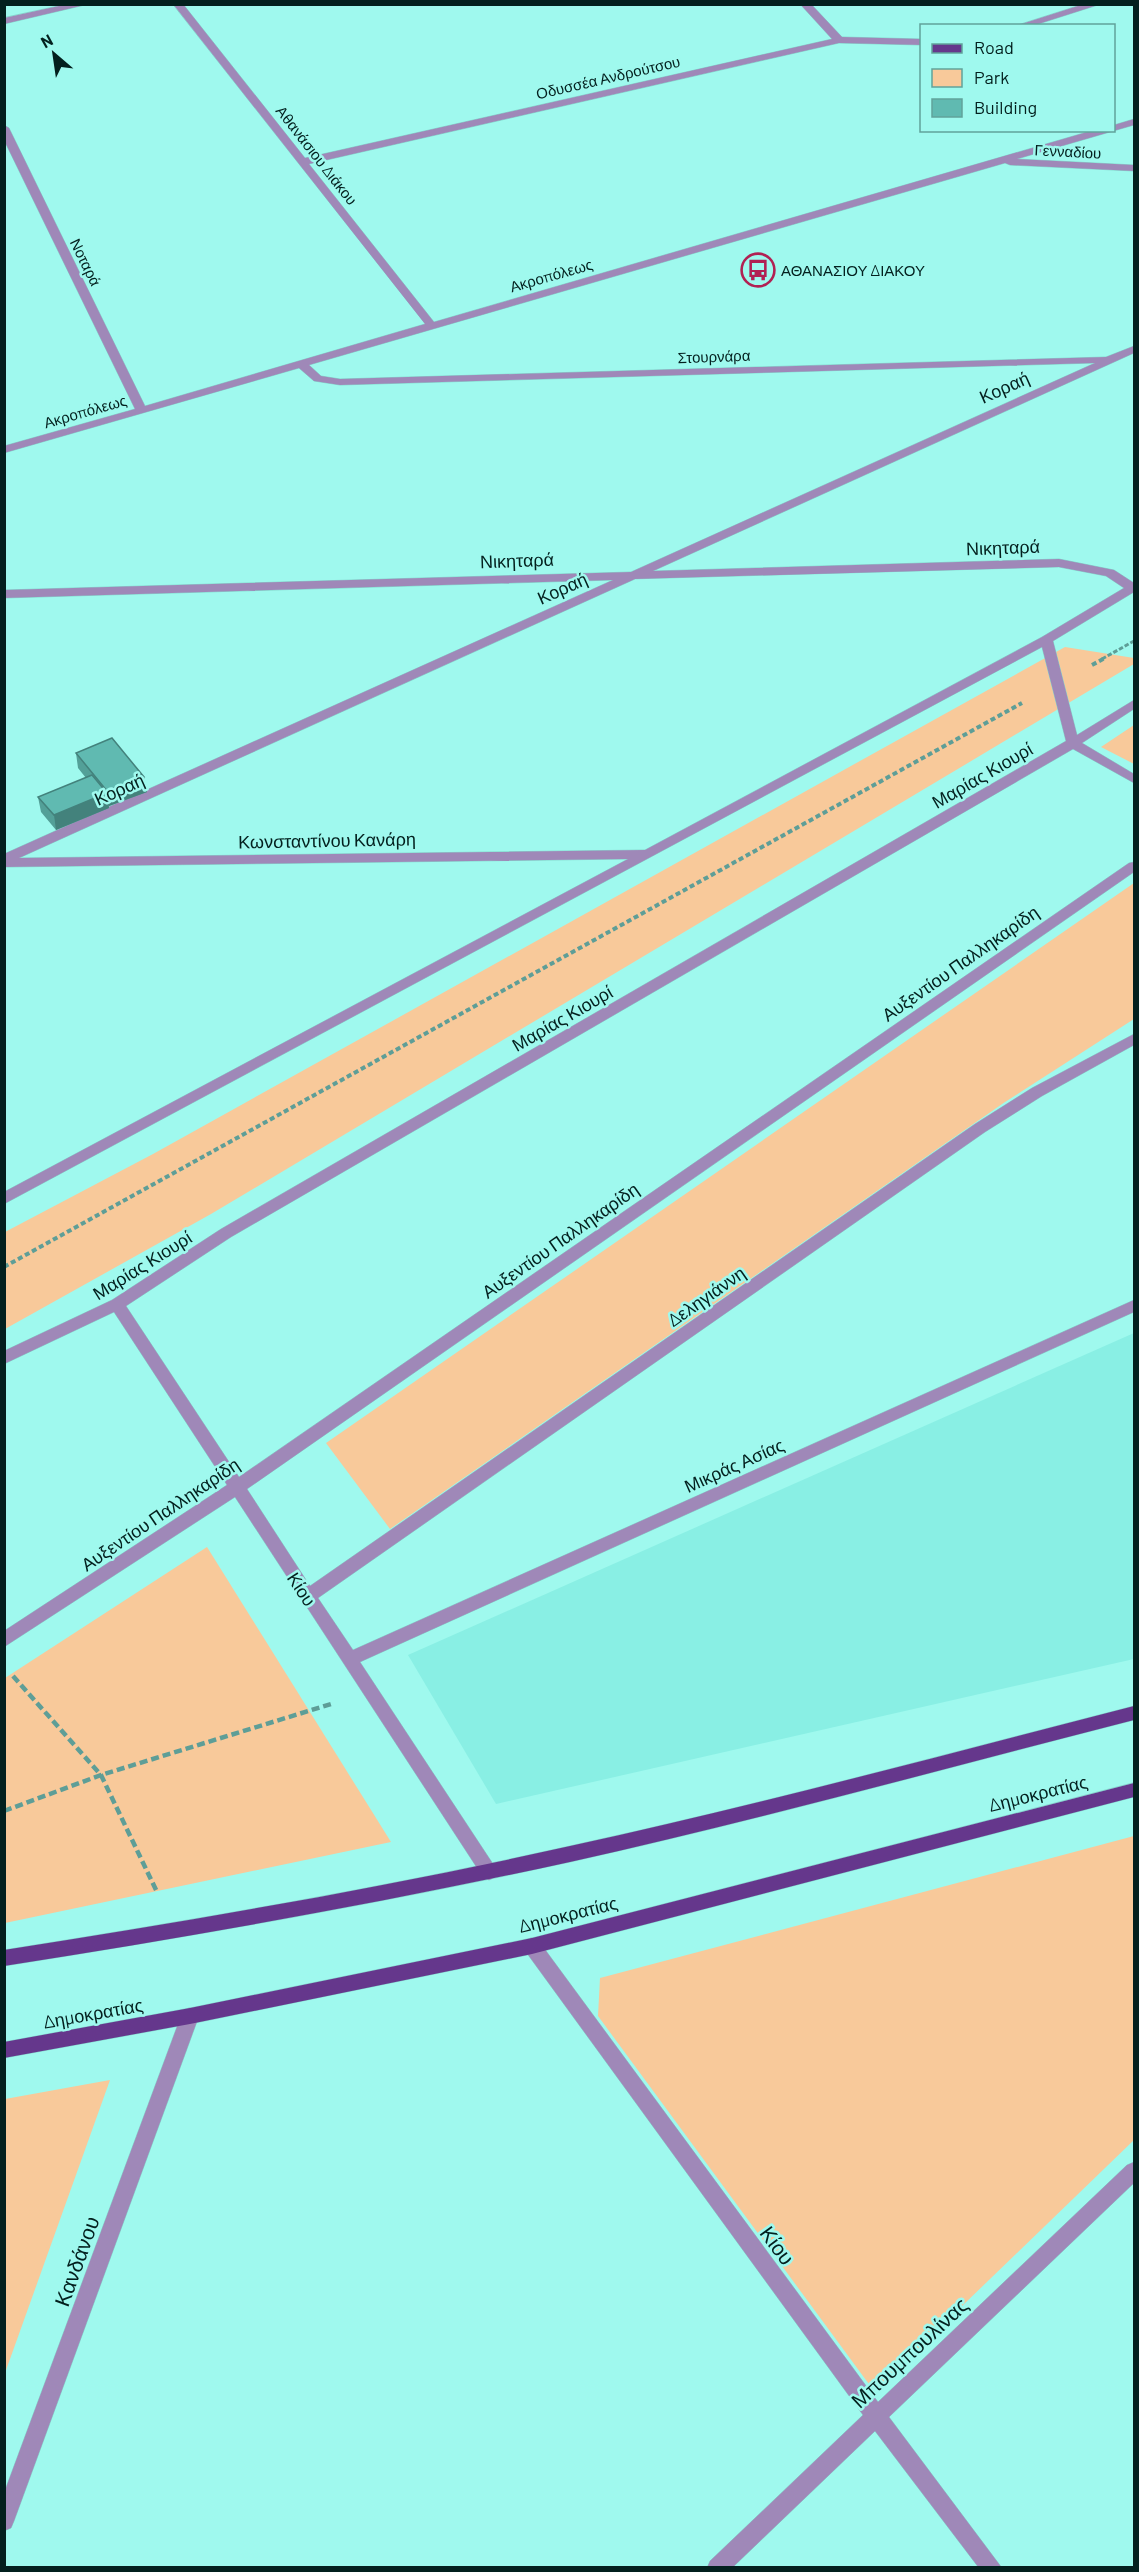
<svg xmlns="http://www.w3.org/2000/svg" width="1139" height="2572" font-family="Barlow,sans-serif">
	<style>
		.built { fill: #89efe4 }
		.green { fill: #f8c99a }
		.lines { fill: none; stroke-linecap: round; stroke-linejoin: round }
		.minor-casing { stroke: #86d6cd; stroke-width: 1 }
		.major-casing { stroke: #86d6cd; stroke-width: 1 }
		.path-far2 { stroke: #5e9e97; stroke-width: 3; stroke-dasharray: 4.5 2; stroke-linecap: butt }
		.path-far1 { stroke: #5e9e97; stroke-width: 4; stroke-dasharray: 5 3; stroke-linecap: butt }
		.path { stroke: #5e9e97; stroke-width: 4.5; stroke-dasharray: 8 4; stroke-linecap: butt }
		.minor { fill: #9f88b8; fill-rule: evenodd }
		.major { fill: #65378c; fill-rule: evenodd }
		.wall { fill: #53a098 }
		.shaded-wall { fill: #43827c }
		.building { fill: #60bab1; stroke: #43827c; stroke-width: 1.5 }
		.labels { text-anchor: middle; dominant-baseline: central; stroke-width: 5; stroke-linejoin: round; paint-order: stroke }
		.far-street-label { font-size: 15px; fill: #03201e; stroke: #9ff9ee }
		.far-poi-label { font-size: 15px; fill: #03201e; stroke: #9ff9ee; text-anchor: start }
		.street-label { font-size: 18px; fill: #03201e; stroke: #9ff9ee }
		.near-street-label { font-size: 21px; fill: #03201e; stroke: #9ff9ee }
	</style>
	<rect width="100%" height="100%" fill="#9ff9ee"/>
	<polygon class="built" points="1134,1333 1134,1659 496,1804 408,1655"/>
	<g class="green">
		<polygon points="1065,647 1134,658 1134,664 211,1214 5,1329 5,1232 153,1154"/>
		<polygon points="1134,725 1134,764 1101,747"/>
		<polygon points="1134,883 1134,1019 1005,1102 390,1529 326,1443"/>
		<polygon points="207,1547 391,1842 5,1923 5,1678"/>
		<polygon points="1134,1836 1134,2140 874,2391 598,2016 600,1978"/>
		<polygon points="110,2080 5,2373 5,2099"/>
	</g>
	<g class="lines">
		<defs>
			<g id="minor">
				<polygon points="68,4 89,4 4,24 4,18"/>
				<path d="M173,4H183L305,158L832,39L800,4H811L842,37L922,39V45L839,43L309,164L434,322L1094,130H1114V125L1134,119V125L1017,159L1134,165V171L1010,165L1005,163L309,365L321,376L340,379L1106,357L1134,346V353L653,571L1059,559L1114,570L1134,583V592L1053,641L1077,735L1134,700V709L1082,743L1134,774V783L1073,749L231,1237L126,1306L239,1477L1129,863L1134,862V872L247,1489L310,1586L975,1124L1032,1088L1134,1034V1045L1042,1096L985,1132L318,1598L353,1650L1134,1300V1312L360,1662L495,1867L498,1872L495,1877L489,1880L483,1877L235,1497L4,1647V1631L227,1485L114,1312L4,1364V1351L112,1300L221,1229L1066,741L1042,647L4,1204V1192L628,859L4,867V854L613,580L4,598V590L631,572L1095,363L340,385L314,381L299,368L4,453V446L135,409L4,140V125L9,128L145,406L425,324ZM1059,567L1106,576L1124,588L1042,637L645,850L19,858L635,579Z"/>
				<polygon points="1084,4 1101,4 1032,26 1015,26"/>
				<polygon points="532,1938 538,1940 878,2402 1127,2165 1134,2162 1134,2183 889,2417 1002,2568 979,2568 875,2431 732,2568 707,2568 710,2561 863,2415 526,1952 523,1946 526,1940"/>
				<polygon points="190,2008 196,2010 199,2016 14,2521 11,2528 4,2531 4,2493 181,2016 184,2010"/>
			</g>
			<g id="major">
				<path d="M1134,1706V1720C946,1768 759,1820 570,1862C383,1903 194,1936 4,1966V1950C194,1920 383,1888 570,1846C759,1805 946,1754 1134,1706Z"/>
				<polygon points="1134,1783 1134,1797 532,1954 190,2024 4,2058 4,2042 190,2008 532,1938"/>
			</g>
		</defs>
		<use href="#minor" class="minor-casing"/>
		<use href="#major" class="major-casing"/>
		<polyline class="path-far2" points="1102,659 1134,641"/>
		<g class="path-far1">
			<polyline points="1092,665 1105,658"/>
			<polyline points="4,1267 1022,703"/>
		</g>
		<g class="path">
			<polyline points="13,1676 101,1775 157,1892"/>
			<polyline points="4,1811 101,1775 331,1704"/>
		</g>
		<use href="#minor" class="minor"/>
		<use href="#major" class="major"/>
	</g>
	<polygon class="wall" points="76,753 144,777 147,792 109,806 109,808 56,830 41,812 38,797 86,778 78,768"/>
	<g class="shaded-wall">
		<polygon points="144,777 147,792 109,806 107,791"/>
		<polygon points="107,793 109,808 56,830 54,815"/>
	</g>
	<g class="building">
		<polygon points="112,738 144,777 107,791 76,753"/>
		<polygon points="92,775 107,793 54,815 38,797"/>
	</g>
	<defs>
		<symbol id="bus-ring" viewBox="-11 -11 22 22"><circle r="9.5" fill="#9ff9ee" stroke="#b12153" stroke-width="1.5"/><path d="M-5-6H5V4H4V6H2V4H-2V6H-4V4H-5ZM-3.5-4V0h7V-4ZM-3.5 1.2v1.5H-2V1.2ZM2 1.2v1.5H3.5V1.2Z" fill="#b12153"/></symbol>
	</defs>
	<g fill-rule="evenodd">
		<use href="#bus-ring" x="739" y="251" width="38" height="38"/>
	</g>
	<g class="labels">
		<g class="far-street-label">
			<text transform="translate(608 77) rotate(-13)">Οδυσσέα Ανδρούτσου</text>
			<text transform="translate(1068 151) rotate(3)">Γενναδίου</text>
			<text transform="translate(317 155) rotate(52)">Αθανάσιου Διάκου</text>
			<text transform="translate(86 262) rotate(64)">Νοταρά</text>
			<text transform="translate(551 275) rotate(-16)">Ακροπόλεως</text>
			<text transform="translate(714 356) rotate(-2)">Στουρνάρα</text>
			<text transform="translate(85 411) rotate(-16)">Ακροπόλεως</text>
		</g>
		<g class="far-poi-label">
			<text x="781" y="270">ΑΘΑΝΑΣΙΟΥ ΔΙΑΚΟΥ</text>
		</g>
		<g class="street-label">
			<text transform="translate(1004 387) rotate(-24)">Κοραή</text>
			<text transform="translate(1003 547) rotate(-2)">Νικηταρά</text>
			<text transform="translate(517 560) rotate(-2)">Νικηταρά</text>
			<text transform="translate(562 588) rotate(-24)">Κοραή</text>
			<text transform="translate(982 775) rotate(-30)">Μαρίας Κιουρί</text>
			<text transform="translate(119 789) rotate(-24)">Κοραή</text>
			<text transform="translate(327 840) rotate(-1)">Κωνσταντίνου Κανάρη</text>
			<text transform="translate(960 963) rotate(-35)">Αυξεντίου Παλληκαρίδη</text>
			<text transform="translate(562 1018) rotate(-30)">Μαρίας Κιουρί</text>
			<text transform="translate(560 1240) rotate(-35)">Αυξεντίου Παλληκαρίδη</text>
			<text transform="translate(142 1265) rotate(-32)">Μαρίας Κιουρί</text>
			<text transform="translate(706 1296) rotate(-35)">Δεληγιάννη</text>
			<text transform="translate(734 1465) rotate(-24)">Μικράς Ασίας</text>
			<text transform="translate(160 1514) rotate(-34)">Αυξεντίου Παλληκαρίδη</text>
			<text transform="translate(302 1589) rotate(57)">Κίου</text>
			<text transform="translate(1038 1793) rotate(-14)">Δημοκρατίας</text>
			<text transform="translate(568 1914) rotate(-14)">Δημοκρατίας</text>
			<text transform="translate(93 2013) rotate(-10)">Δημοκρατίας</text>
		</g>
		<g class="near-street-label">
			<text transform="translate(778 2245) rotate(54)">Κίου</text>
			<text transform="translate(76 2261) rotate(-70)">Κανδάνου</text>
			<text transform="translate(909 2352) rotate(-43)">Μπουμπουλίνας</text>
		</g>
	</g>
	<rect width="1139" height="2572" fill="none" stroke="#03201e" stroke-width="12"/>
	<rect x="920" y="24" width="195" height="108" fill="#9ff9ee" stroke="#61a29b" stroke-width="1.5"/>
	<rect x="932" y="44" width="30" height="9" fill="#65378c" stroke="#61a29b" stroke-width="1.5"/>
	<text x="974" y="54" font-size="18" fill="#03201e">Road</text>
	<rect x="932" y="69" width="30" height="18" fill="#f8c99a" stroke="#61a29b" stroke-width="1.5"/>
	<text x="974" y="84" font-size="18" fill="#03201e">Park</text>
	<rect x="932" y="99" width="30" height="18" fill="#60bab1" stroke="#61a29b" stroke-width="1.5"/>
	<text x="974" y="114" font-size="18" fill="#03201e">Building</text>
	<g transform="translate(54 54) rotate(331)" stroke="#9ff9ee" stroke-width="4.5" paint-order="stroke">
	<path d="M0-4.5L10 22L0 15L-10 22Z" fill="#03201e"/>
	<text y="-9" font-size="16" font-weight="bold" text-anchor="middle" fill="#03201e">N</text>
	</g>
</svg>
